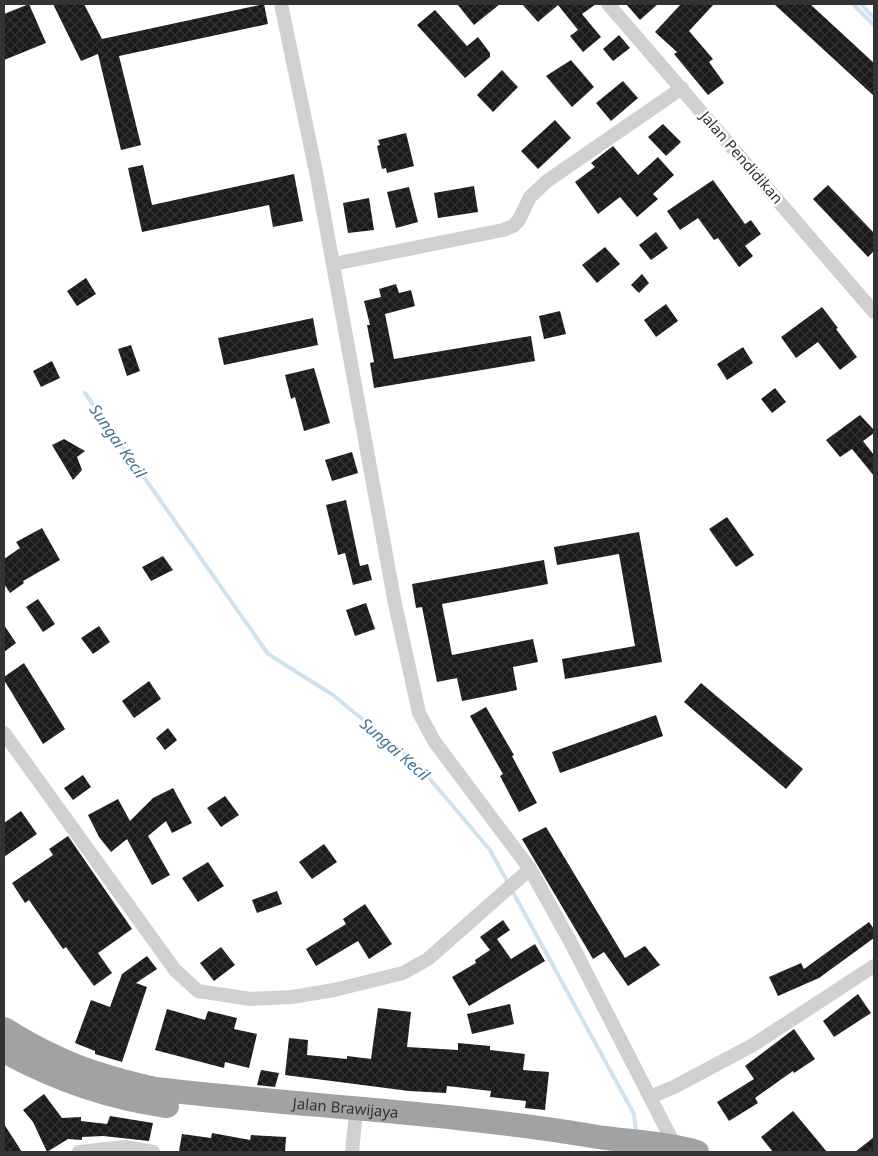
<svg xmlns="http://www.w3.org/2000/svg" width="878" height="1156" font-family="'Noto Sans',sans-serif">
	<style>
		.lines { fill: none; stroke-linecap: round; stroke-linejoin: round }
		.stream { stroke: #cfe2ee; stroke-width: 4 }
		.building { fill: url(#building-cross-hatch) }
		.minor { stroke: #d0d0d0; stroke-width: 14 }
		.trunk { stroke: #a2a2a2; stroke-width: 24 }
		.labels { text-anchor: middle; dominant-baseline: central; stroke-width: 5; stroke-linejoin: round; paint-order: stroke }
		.street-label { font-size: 15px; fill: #333; stroke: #fff }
		.water-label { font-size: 16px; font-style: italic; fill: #3f7597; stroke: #fff }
	</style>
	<defs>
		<pattern id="building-cross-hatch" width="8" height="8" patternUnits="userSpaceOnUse" patternTransform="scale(1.25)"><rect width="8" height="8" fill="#1a1a1a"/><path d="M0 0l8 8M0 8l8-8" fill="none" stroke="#333"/></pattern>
	</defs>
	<rect width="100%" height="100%" fill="#fff"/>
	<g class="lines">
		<g class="stream">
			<polyline points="853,4 874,25"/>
			<polyline points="861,4 874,18"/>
			<polyline points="85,393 268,654 333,695 419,766 490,850 634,1114 636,1133"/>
		</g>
	</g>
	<g class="building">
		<polygon points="29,4 46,43 4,60 4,14"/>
		<polygon points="53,4 84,4 102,39 264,4 268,24 119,56 141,145 121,150 98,54 81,61"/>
		<polygon points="457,4 500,4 474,25"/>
		<polygon points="522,4 596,4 582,14 601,37 583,52 570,36 578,30 558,5 538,22"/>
		<polygon points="626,4 658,4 640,20"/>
		<polygon points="681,4 714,4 689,31 713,59 709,62 724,83 708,95 674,54 677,52 655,32"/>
		<polygon points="774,4 810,4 874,63 874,96"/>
		<polygon points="435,10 467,46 478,37 490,53 490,57 465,78 417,25"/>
		<polygon points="619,35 630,48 613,61 603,49"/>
		<polygon points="571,60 594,87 572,107 546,76"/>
		<polygon points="502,70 518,87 493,112 477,95"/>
		<polygon points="623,81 638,98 611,121 596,103"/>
		<polygon points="555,120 571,138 538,169 521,151"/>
		<polygon points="663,124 681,142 666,156 648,137"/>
		<polygon points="406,133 414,166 387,173 386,168 382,169 377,146 380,145 378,140"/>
		<polygon points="613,146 638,175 658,157 674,175 653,194 658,199 637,217 620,197 598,214 575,182 595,167 591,163"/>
		<polygon points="143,165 152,205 294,174 303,221 273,227 269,205 142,232 128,168"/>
		<polygon points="713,180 745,224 751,220 761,234 745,246 753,256 739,267 718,238 714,240 698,218 680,230 667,211"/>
		<polygon points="828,185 874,233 874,251 868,257 813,199"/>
		<polygon points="474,186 478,212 438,218 434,193"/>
		<polygon points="409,187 418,222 396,228 387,192"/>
		<polygon points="369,198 374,230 348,233 343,203"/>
		<polygon points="656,232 668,248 651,260 639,245"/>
		<polygon points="605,247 620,264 597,283 582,265"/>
		<polygon points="642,274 649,283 639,293 631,285"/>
		<polygon points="86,278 96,294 77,306 67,291"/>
		<polygon points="396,284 399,293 411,290 415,306 385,314 394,359 531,336 535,361 374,388 370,363 374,362 367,325 370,325 364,301 381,297 379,289"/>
		<polygon points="666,304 678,321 656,337 644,320"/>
		<polygon points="822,307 838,328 836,329 857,357 840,370 818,342 796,358 781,337"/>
		<polygon points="560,311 566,334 544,339 539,316"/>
		<polygon points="313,318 318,345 224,365 218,338"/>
		<polygon points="131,345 140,371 127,376 118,349"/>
		<polygon points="743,347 753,363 727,380 717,364"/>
		<polygon points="52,361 60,378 41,387 33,371"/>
		<polygon points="314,368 330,423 304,431 295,397 291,399 285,375"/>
		<polygon points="775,388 786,402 772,413 761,399"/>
		<polygon points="860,415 874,430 874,433 863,441 874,455 874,476 852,449 840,457 826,440"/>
		<polygon points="64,439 85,451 77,457 82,470 73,480 52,445"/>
		<polygon points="352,452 358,473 332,481 325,460"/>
		<polygon points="346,500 360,566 368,564 372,580 353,585 345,553 338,555 326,505"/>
		<polygon points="727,517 754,555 736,567 709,529"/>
		<polygon points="42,528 60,560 23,581 24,583 10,593 4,584 4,559 20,548 16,542"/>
		<polygon points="639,532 662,662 565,679 562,659 635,646 619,554 557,565 554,547"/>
		<polygon points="163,556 173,570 151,581 142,567"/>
		<polygon points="544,560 548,584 442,604 452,655 533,639 538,662 513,667 517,690 462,701 457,678 437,682 422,607 416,608 412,584"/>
		<polygon points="38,599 55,624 43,632 26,607"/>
		<polygon points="366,603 375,629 355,636 346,610"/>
		<polygon points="4,625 16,643 4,652"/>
		<polygon points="99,626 110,642 93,654 81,638"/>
		<polygon points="24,663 65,729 43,744 4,680 4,677"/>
		<polygon points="149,681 161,699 134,718 122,701"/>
		<polygon points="701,683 803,769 786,789 684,702"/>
		<polygon points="486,707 514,755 512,756 537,803 519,812 500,776 503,774 470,716"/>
		<polygon points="656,715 663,736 560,773 552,752"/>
		<polygon points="168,728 177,740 165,750 156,738"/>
		<polygon points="83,775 91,787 73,800 64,788"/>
		<polygon points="173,788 192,823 172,833 166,821 148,836 170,875 152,885 127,839 111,852 99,837 88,815 118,799 130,821 153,798"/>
		<polygon points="225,796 239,815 221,827 207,808"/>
		<polygon points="21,811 37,834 4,857 4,823"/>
		<polygon points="546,827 625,958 645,946 660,965 628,986 604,952 593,959 522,839"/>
		<polygon points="68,836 132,929 98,953 112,973 94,986 66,947 63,949 29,900 25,903 12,883 53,855 49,849"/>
		<polygon points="324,844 337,862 312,879 299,862"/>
		<polygon points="208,862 224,886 198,902 182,878"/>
		<polygon points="277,891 282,904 257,913 252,900"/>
		<polygon points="365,904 392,944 369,959 358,941 316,966 306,949 346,924 343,919"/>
		<polygon points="503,920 510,930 497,939 511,959 535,944 545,961 469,1006 452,977 476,963 475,960 490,950 480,937"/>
		<polygon points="869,922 874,929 874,938 819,978 778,996 769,977 801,963 804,969"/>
		<polygon points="221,947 235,965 214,981 200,963"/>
		<polygon points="147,956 157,969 136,983 147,987 122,1062 95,1054 95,1051 75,1043 91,1000 110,1007 122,974"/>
		<polygon points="858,994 871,1013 834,1037 823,1021"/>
		<polygon points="510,1004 514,1024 472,1034 467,1014"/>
		<polygon points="378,1008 411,1012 407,1047 458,1050 458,1043 490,1046 490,1050 525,1054 523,1070 549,1072 545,1110 525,1108 526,1101 490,1097 491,1091 447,1086 446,1093 409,1091 285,1075 289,1038 308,1040 307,1055 347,1059 347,1056 371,1059"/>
		<polygon points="167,1009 205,1020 208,1011 237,1018 234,1029 257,1034 249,1068 225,1062 224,1068 155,1050"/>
		<polygon points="794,1029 815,1059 794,1073 793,1071 755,1098 758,1103 729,1121 717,1102 754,1079 745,1066"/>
		<polygon points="261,1070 279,1073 275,1087 257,1085"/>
		<polygon points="44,1094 62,1118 81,1117 81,1121 107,1124 110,1116 153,1123 149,1141 103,1136 82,1137 82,1140 68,1139 47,1152 33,1122 23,1110"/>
		<polygon points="793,1111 827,1152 773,1152 761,1137"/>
		<polygon points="4,1124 22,1152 6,1152 4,1149"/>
		<polygon points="212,1133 250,1140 251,1135 286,1137 285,1152 179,1151 182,1134 211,1138"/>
		<polygon points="874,1137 874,1152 855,1152"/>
	</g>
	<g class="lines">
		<g class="minor">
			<polyline points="281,4 317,177 395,604 419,713 434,741 530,869 571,943 675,1146"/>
			<polyline points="608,4 874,312"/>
			<polyline points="334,264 503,230 513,226 519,220 530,197 547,181 682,88"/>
			<polyline points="4,733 175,970 198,991 251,999 292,997 334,990 403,973 428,959 530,869"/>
			<polyline points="650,1097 674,1087 753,1045 874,966"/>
			<polyline points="79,1152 125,1147 153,1152"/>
			<polyline points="352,1152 355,1122"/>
		</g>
		<g class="trunk">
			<path id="s1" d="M4,1029C56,1062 95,1075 155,1089C301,1106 447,1112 592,1136C627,1142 663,1142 697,1152"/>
			<path d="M4,1051C55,1079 109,1098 167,1106"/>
		</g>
	</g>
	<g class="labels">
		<g class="street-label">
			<text transform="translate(742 157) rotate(49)">Jalan Pendidikan</text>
			<text stroke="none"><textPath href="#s1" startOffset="355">Jalan Brawijaya</textPath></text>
		</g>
		<g class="water-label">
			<text transform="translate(118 441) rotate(55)">Sungai Kecil</text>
			<text transform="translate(395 749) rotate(41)">Sungai Kecil</text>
		</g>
	</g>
	<rect width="878" height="1156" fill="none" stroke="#333333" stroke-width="10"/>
</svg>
